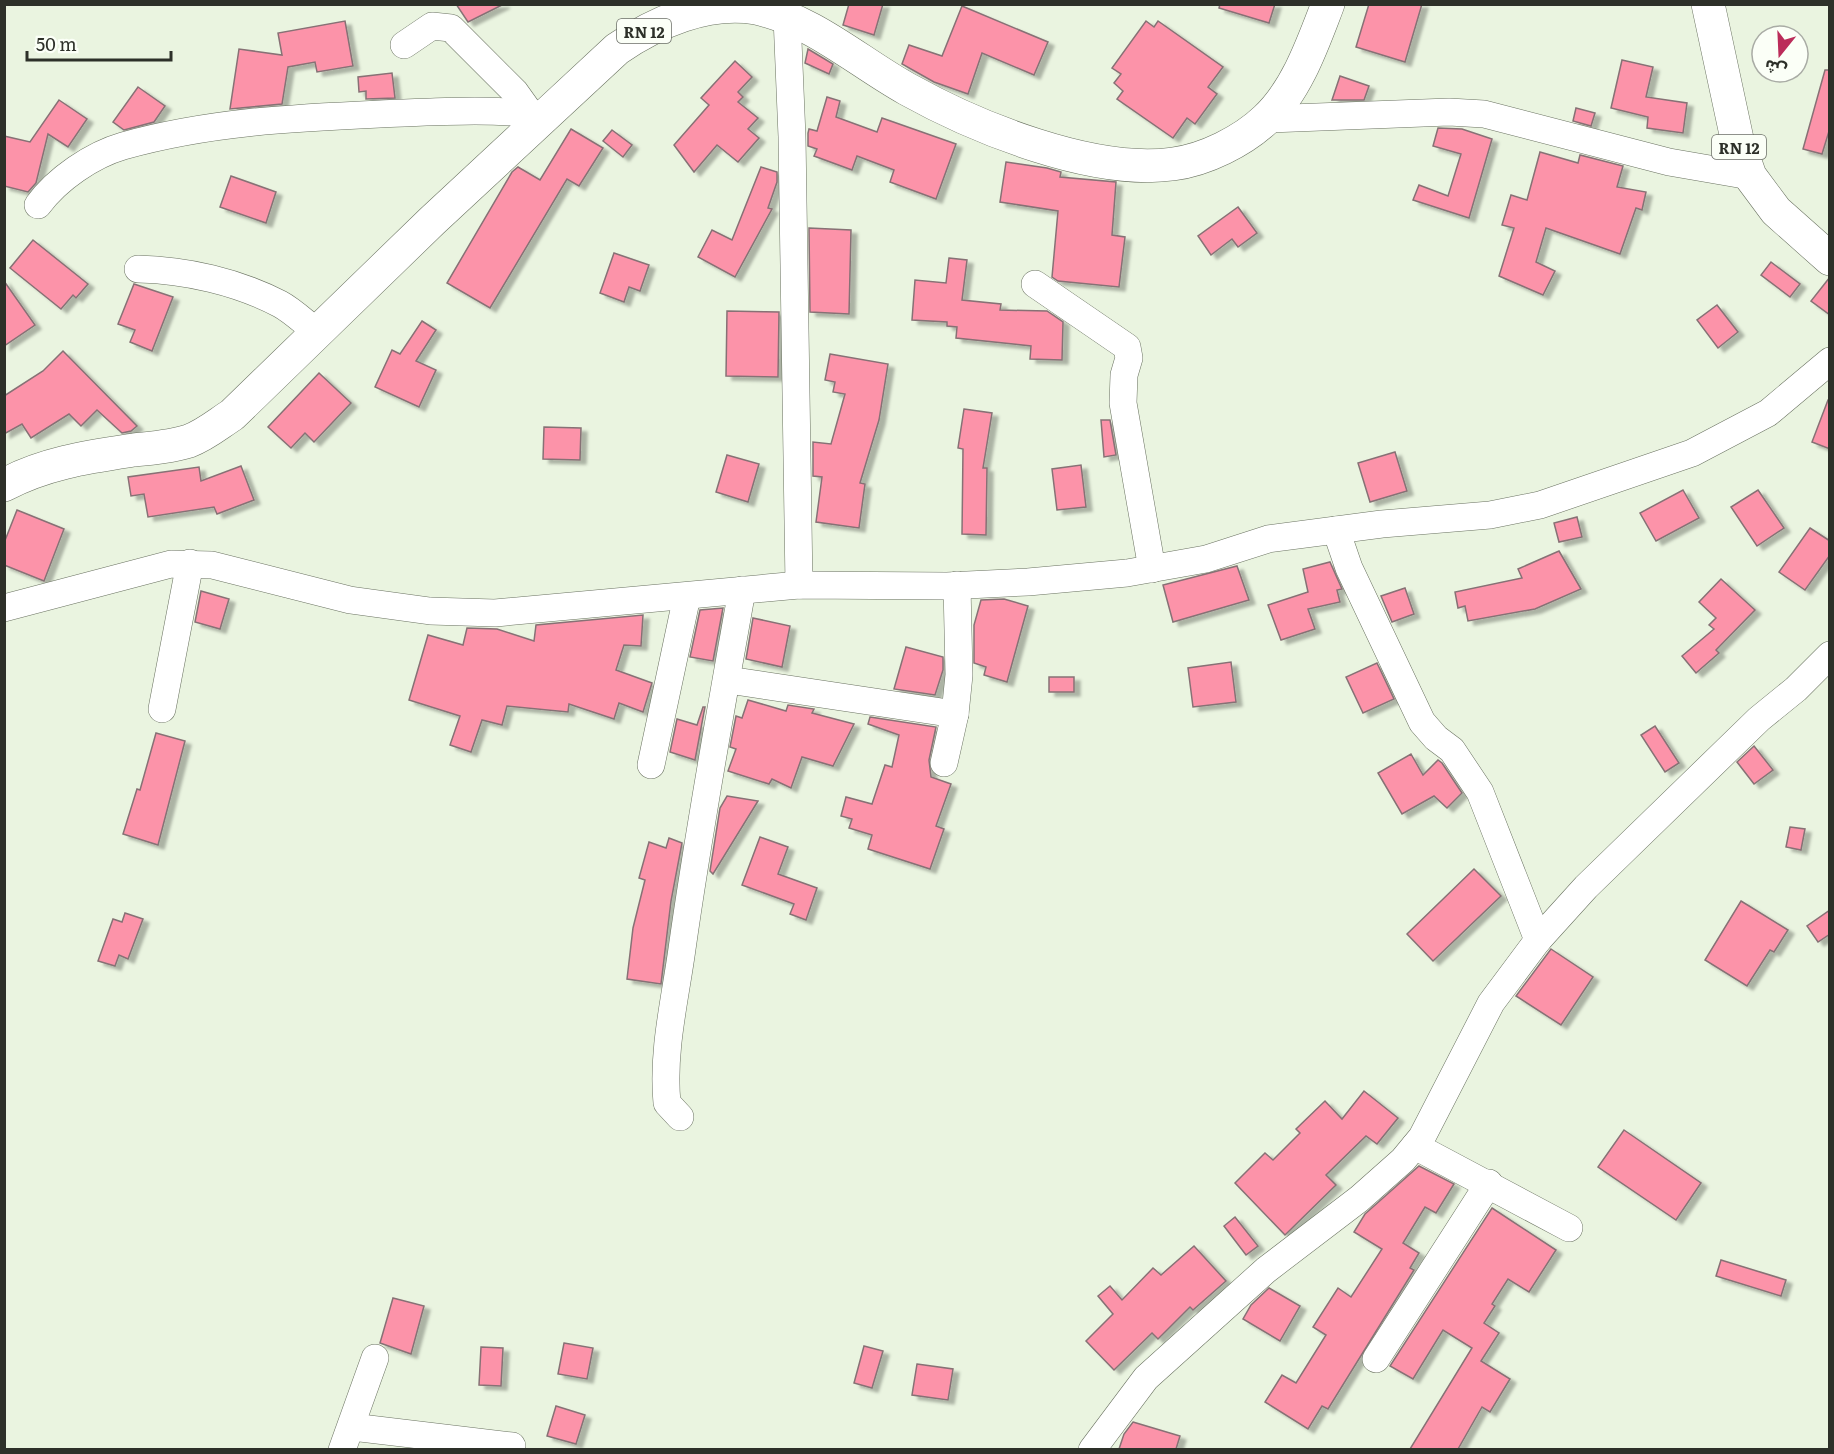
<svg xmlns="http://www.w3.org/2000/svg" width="1834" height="1454" font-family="Literata,'Noto Sans Arabic',serif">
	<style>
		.building { fill: #fc93a9; stroke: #877175; stroke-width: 1.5; filter: url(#shadow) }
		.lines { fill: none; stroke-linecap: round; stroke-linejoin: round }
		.minor-casing { stroke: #6a7261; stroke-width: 28 }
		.major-casing { stroke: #6a7261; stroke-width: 34 }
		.minor { stroke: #fff; stroke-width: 27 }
		.major { stroke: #fff; stroke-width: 33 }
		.labels { text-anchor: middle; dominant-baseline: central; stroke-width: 4.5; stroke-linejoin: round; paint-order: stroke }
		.shield { fill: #fbfff7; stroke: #6b6e67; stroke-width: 1.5 }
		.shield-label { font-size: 15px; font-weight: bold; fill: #2d3029 }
	</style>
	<defs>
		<filter id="shadow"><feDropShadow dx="6" dy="4" stdDeviation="1.5" flood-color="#0004"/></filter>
	</defs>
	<rect width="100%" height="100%" fill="#eaf4e0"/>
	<g class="building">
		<polygon points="456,4 504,4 468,22"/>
		<polygon points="849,4 883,4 874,35 843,25"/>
		<polygon points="1220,4 1275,4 1269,23 1219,8"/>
		<polygon points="1369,4 1422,4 1405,62 1356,47"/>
		<polygon points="962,6 1048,42 1034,75 982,53 968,94 934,82 902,64 909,45 942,56"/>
		<polygon points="345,21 353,66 317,72 315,62 288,67 282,104 230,109 239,49 282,55 278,33"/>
		<polygon points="1146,21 1154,27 1158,21 1223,67 1208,87 1217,94 1195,124 1187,118 1173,138 1117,99 1123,91 1114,83 1121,74 1112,68"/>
		<polygon points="808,49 833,64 829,74 805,63"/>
		<polygon points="1622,60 1653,67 1646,97 1687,103 1683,133 1647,128 1648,117 1611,108"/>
		<polygon points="735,61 752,77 738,92 743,97 738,102 758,118 748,129 759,138 738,162 717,145 694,172 674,145 709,105 701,98"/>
		<polygon points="1825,70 1830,70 1830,128 1822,154 1803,149"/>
		<polygon points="392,73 395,98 366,99 366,91 359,92 358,77"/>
		<polygon points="1340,76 1369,86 1364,100 1332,100"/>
		<polygon points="138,87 165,106 154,122 124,130 113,122"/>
		<polygon points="827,97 840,101 836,117 877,132 882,118 956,144 936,199 890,182 894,170 857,156 852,170 814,156 817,149 808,146 808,133 809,129 817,131"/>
		<polygon points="59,100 87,119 68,147 48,134 36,183 28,192 4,186 4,136 30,142"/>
		<polygon points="1576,108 1595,113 1591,126 1573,121"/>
		<polygon points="1438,128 1462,129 1492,139 1469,218 1413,200 1419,185 1448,196 1461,154 1433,146"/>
		<polygon points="571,129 603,148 579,186 567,179 490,308 447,283 512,172 518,167 540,180"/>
		<polygon points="612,130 632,145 623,157 603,141"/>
		<polygon points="1540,152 1578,163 1580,155 1623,166 1617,187 1646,192 1642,210 1636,208 1620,254 1546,228 1536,262 1555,271 1543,295 1499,276 1514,228 1502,225 1511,195 1527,200"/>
		<polygon points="1006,162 1047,168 1061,172 1060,177 1116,182 1112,235 1125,237 1119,287 1058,281 1052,277 1058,211 1000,202"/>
		<polygon points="761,167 777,172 777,182 768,208 772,209 735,277 698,257 712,230 732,240"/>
		<polygon points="231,176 276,192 266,223 220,207"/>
		<polygon points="1238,207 1257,233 1238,247 1232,239 1211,255 1198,236"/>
		<polygon points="809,228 851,230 849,314 810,312"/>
		<polygon points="33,240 88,284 76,298 73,295 61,309 10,268"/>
		<polygon points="614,253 649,265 640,291 629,287 624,302 600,293"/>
		<polygon points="949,258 967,260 962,300 1001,304 1000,310 1047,311 1063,322 1062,360 1030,359 1031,346 956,338 957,327 947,326 947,322 912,320 915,280 946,283"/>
		<polygon points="1771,262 1800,284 1790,297 1761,275"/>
		<polygon points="1830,277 1830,315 1811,301"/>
		<polygon points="4,281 35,325 4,346"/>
		<polygon points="134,284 173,297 152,351 130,342 135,330 118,324"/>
		<polygon points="1717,305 1738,332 1718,348 1697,320"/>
		<polygon points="727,311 779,312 778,377 726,376"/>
		<polygon points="422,321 436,330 416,361 436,370 419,407 375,387 392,350 400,354"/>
		<polygon points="63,351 137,426 131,431 122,433 97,410 81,426 69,414 31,438 22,424 4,434 4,396 43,371"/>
		<polygon points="830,354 888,364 879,420 860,483 865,484 859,528 816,522 822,477 813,476 813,442 831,444 845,394 833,392 835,382 825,380"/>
		<polygon points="319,373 351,403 314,442 305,433 291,448 268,427"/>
		<polygon points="1828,400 1830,400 1830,449 1812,442"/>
		<polygon points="964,409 992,413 983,468 987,468 986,535 962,534 963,449 958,448"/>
		<polygon points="1101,420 1110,420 1116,455 1104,457"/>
		<polygon points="544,427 581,428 580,460 543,459"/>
		<polygon points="1395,452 1407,491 1370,502 1358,463"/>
		<polygon points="727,455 759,464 748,502 716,492"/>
		<polygon points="1081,465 1086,507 1057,510 1052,469"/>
		<polygon points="241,466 254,500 217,514 214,507 148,517 144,494 131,496 128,477 199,467 201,481"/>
		<polygon points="1683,490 1699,518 1656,541 1640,513"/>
		<polygon points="1758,490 1784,528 1757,546 1731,507"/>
		<polygon points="17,510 64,529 44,581 4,565 4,543"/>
		<polygon points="1577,517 1582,537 1559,542 1554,523"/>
		<polygon points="1810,528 1830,541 1830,555 1805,590 1779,572"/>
		<polygon points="1559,551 1581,589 1535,609 1468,621 1465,606 1458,608 1455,592 1522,578 1518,569"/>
		<polygon points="1330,562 1342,589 1337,590 1340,602 1308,609 1315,629 1281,640 1268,605 1308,592 1303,569"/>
		<polygon points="1237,566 1249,600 1173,622 1163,585"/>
		<polygon points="1721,579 1755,610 1716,650 1719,653 1696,673 1682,656 1714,629 1709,625 1716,618 1699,602"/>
		<polygon points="1405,588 1414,614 1392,622 1381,596"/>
		<polygon points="201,591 229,599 220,629 195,622"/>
		<polygon points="1004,599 1028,606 1007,682 984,675 986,667 974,663 974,625 981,600"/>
		<polygon points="723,608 713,661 690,657 700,610"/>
		<polygon points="643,615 641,646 624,645 616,670 652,683 643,712 619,703 614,719 569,704 568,712 507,706 502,725 482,720 471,752 450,745 460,716 409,700 428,635 463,645 467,628 497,629 534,641 536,625"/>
		<polygon points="753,618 790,626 782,667 746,659"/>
		<polygon points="906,647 943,657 943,670 935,695 894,689"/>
		<polygon points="1231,662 1236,702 1193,707 1188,668"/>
		<polygon points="1377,663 1394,699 1363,713 1346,677"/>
		<rect x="1049" y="677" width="25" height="15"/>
		<polygon points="748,700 786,711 788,705 814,709 812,713 854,724 833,766 802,757 791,788 772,779 769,784 728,771 736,749 730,747 736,716 742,718"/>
		<polygon points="703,707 705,707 695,760 670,752 677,719 697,725"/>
		<polygon points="870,717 936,727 929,760 931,777 951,784 936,826 944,829 930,869 868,849 872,835 849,828 852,819 841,816 846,797 872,804 885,765 892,767 899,735 868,724"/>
		<polygon points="1655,726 1679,763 1665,772 1641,735"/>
		<polygon points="156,733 185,741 158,845 123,834 137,789 140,790"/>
		<polygon points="1754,746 1773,770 1754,784 1737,762"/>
		<polygon points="1411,754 1423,775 1438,760 1442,763 1462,793 1447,808 1434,796 1402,814 1378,773"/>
		<polygon points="727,796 758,801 713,874 710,871 720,808"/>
		<polygon points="1790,827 1805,829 1801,850 1786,847"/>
		<polygon points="760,837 788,847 778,874 817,888 806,920 790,914 794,904 742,885"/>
		<polygon points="669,838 682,843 671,901 661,984 627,979 633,928 645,880 639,878 649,842 666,848"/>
		<polygon points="1474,869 1501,896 1433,961 1407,934"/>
		<polygon points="1741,901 1788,930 1774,952 1770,950 1747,986 1705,960"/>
		<polygon points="1830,910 1830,934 1818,942 1807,926"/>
		<polygon points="125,913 143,919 128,959 119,955 115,966 98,961 113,919 122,922"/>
		<polygon points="1551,949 1593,977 1561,1025 1516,996"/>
		<polygon points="1364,1091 1398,1118 1377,1144 1366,1136 1326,1175 1336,1185 1285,1235 1235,1183 1265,1153 1273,1160 1300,1133 1296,1129 1325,1101 1342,1119"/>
		<polygon points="1624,1130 1701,1183 1676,1220 1598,1167"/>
		<polygon points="1419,1166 1454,1184 1436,1213 1425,1207 1403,1243 1419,1253 1410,1268 1414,1270 1328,1409 1322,1406 1308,1429 1265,1402 1282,1375 1296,1383 1326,1335 1313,1327 1338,1288 1351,1297 1382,1249 1354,1232 1365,1214"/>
		<polygon points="1492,1208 1556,1250 1529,1292 1508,1279 1492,1304 1495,1306 1484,1323 1499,1333 1481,1361 1510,1379 1490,1412 1482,1407 1458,1449 1410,1449 1472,1348 1443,1330 1413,1379 1390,1366"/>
		<polygon points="1235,1217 1258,1246 1246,1255 1224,1226"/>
		<polygon points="1194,1246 1226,1281 1193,1310 1190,1307 1158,1339 1152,1333 1114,1370 1086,1341 1113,1314 1098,1296 1110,1286 1122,1300 1153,1268 1161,1275"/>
		<polygon points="1721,1260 1786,1280 1781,1296 1716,1276"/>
		<polygon points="1269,1288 1300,1306 1280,1341 1243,1319 1251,1305"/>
		<polygon points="393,1298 424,1306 411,1354 380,1343"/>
		<polygon points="564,1343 593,1348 587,1379 558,1374"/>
		<polygon points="864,1346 883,1351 872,1388 854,1383"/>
		<polygon points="481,1347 503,1348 501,1386 479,1385"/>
		<polygon points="917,1364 953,1369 948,1400 912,1395"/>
		<polygon points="556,1406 585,1415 576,1444 547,1436"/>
		<polygon points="1133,1422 1180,1436 1176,1449 1119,1449 1124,1434"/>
	</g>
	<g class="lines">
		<defs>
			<g id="minor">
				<polyline points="787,17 792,137 799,585"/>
				<polyline points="404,45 432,26 451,28 515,92 530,113"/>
				<polyline points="1267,119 1449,112 1484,114 1669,162 1750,176"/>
				<path d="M38,205C57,179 92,155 123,146C208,122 292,118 380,114C434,112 491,108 544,115"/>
				<path d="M138,269C186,270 238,282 280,304C293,311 305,323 317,332"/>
				<polyline points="1035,284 1127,347 1129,358 1124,375 1123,403 1152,569"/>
				<polyline points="1336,530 1349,568 1422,722 1436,738 1452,750 1480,792 1538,940"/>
				<polyline points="4,608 171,564 212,565 350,600 430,611 495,613 799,585 947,586 1028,582 1127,573 1206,559 1268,539 1382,524 1490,515 1540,505 1692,453 1768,413 1830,361"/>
				<polyline points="728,680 955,714"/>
				<polyline points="162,709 190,563"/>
				<polyline points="944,763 955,714 959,675 957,585"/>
				<polyline points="651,765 687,596"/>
				<path d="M680,1117L667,1103C662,1051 675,1000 682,949C699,828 721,709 742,590"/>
				<polyline points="1415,1146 1569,1228"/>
				<polyline points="1376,1359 1489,1183"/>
				<polyline points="352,1427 512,1446"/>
				<polyline points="342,1450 375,1358"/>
				<polyline points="1092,1450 1146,1378 1266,1270 1359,1199 1403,1160 1422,1137 1491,1003 1538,940 1586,887 1759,719 1796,689 1830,655"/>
			</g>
			<g id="major">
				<polyline points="1708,4 1737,139 1750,176 1776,211 1830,259"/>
				<path d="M4,485C45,463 88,457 134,450C152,448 171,447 189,441C205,435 218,424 232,415L432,221L617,49C656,22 707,0 756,8C814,21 857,61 907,89C977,128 1093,175 1173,164C1205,160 1243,141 1266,119C1297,90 1313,43 1328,4"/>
			</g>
		</defs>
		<use href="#minor" class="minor-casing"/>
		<use href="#major" class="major-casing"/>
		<use href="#minor" class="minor"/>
		<use href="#major" class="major"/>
	</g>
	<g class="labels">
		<g class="shield">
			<rect x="617" y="19" width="54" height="24" rx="4.5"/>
			<rect x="1712" y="135" width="54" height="24" rx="4.5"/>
		</g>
		<g class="shield-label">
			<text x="644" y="31">RN 12</text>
			<text x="1739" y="147">RN 12</text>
		</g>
	</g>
	<rect width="1834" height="1454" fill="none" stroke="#2d3029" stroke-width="12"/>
	<g transform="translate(1780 54) rotate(198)"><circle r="28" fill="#fbfff7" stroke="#a9aca5" stroke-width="1.5"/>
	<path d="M0-4.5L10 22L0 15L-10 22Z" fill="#bb2c5a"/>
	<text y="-9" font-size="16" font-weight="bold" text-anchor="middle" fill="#2d3029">ش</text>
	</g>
	<path d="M27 51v9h144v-9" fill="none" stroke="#2d3029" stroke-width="3"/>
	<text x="36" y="51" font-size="18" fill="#2d3029" stroke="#fbfff7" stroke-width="4.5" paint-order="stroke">50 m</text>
</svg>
